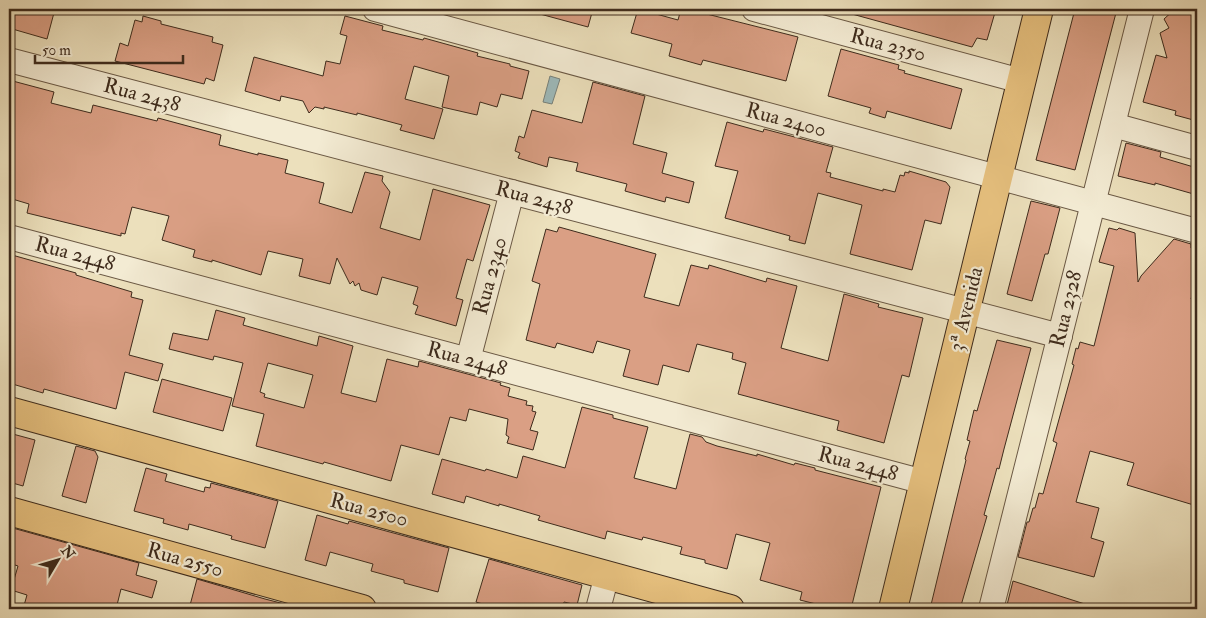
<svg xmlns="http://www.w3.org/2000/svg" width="1206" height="618" font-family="'IM FELL Double Pica',serif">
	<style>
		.water { fill: #9dbabb; stroke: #77817b }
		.building { fill: #da9f84; stroke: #3e2b1c; fill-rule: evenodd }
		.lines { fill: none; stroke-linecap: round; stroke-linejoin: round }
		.minor-casing { stroke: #6a5844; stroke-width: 26 }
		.major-casing { stroke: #3e2b1c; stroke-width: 30 }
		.minor { stroke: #f3ebd3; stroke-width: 24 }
		.major { stroke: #e6c07e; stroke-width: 28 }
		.labels { text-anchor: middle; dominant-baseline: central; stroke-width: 4.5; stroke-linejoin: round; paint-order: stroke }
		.street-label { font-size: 21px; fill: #3e2b1c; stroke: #f3ebd3 }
	</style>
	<rect width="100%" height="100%" fill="#ece0bc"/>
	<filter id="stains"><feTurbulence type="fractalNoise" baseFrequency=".004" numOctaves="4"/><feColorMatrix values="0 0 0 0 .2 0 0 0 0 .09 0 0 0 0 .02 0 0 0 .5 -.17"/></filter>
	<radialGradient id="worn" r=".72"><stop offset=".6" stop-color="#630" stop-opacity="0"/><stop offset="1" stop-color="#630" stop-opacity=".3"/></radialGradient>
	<polygon class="water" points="550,76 560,79 552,104 543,102"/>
	<g class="building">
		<polygon points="9,9 55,9 47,39 9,28"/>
		<polygon points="541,9 593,9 588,27 540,14"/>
		<polygon points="638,9 678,20 681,9 687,9 798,37 786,81 703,60 701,65 669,56 672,44 631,33"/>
		<polygon points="852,9 996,9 987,40 977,38 972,47 852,14"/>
		<polygon points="1075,9 1117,9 1075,170 1036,160"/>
		<polygon points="1175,9 1180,14 1197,12 1197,121 1175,115 1176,111 1143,102 1156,55 1167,58 1160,33 1169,28 1164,19"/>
		<polygon points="143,16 161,21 161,24 213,37 212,42 223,45 214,81 206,78 204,84 115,61 120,43 128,46 135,20 142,22"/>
		<polygon points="345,16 383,26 382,30 423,40 424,38 478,53 477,56 510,64 510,66 529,71 522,99 501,94 497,107 480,102 477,115 442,107 449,76 414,66 405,99 443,109 434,139 400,130 402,125 357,113 357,115 324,107 324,109 315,107 309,113 303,101 281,96 280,101 245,91 254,57 323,76 326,61 340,64 347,36 340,34"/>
		<polygon points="841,49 899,65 898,69 905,71 904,73 962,89 951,129 887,111 885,118 869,113 871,108 828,96"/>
		<polygon points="9,80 54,92 51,103 91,113 93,105 157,121 158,118 221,135 219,145 258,155 258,153 288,160 285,173 324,183 319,203 352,213 365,172 383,176 382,181 390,192 380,228 420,240 433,189 490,205 473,261 467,259 456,298 463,300 456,326 415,314 418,306 413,304 418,287 382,277 377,295 361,290 359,283 355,286 353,281 350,284 337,258 330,284 299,276 303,259 268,251 261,275 212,260 212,262 193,257 195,250 162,240 169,216 132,207 125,234 121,233 121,236 27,213 29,204 9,198"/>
		<polygon points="593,82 645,96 633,144 667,153 662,173 694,182 689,203 666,197 665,202 625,191 627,184 576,171 578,163 549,157 547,167 518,158 520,153 515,151 519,136 524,138 532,110 582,123"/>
		<polygon points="727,122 763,132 764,129 833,147 826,172 831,173 830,177 883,191 883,189 895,192 900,175 904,176 905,172 909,173 909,171 946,182 950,187 941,224 925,220 912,270 850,254 862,205 818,193 805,244 789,240 790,236 725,218 738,171 715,166"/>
		<polygon points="1126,143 1161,152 1160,157 1197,168 1197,195 1155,183 1155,185 1118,176"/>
		<polygon points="1031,201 1060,208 1048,254 1045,254 1032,301 1007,294"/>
		<polygon points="559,227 656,254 644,297 679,306 691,265 708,269 709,265 766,282 767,278 797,286 781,348 828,361 844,294 879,304 878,307 923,318 909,377 902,375 884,443 837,430 839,421 738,394 746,363 732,359 733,353 697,344 689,372 663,365 658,385 623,376 630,350 597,341 593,353 557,343 555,348 526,340 540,284 532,281 546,229 557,232"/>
		<polygon points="1109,228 1117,230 1119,228 1135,233 1138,282 1141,276 1174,239 1191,244 1191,248 1197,250 1197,278 1191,299 1197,301 1197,506 1127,485 1134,463 1090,451 1076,502 1099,508 1091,538 1104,542 1094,577 1018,557 1027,522 1029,522 1033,508 1035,508 1039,493 1043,494 1057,443 1053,441 1074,365 1072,364 1076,348 1078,349 1080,342 1094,346 1114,266 1099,262"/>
		<polygon points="12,255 76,273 76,275 132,292 131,297 143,300 129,355 163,364 158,381 125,372 116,409 44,389 43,393 9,383 9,269"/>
		<path d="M216,310L245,318L243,325L317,346L319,336L353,346L341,393L376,402L387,359L418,367L419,361L501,383L500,385L510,388L508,396L527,401L526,405L533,406L532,411L536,412L530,430L538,432L533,450L507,443L509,437L506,435L508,419L469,409L466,421L450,417L439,455L401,445L391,481L324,462L323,464L256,446L264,414L232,406L243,363L214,356L213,360L169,349L173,333L208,340ZM268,363L313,375L304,408L264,397L265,394L260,392Z"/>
		<polygon points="997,340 1031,348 1004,449 999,469 997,468 984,515 987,516 960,609 930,609 966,460 965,459 970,441 967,440 974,410 977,411"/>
		<polygon points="162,379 232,398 223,431 153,412"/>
		<polygon points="582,407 613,415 613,418 648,427 634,478 676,489 690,434 702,437 706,442 717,446 757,456 757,454 794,465 795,463 815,468 815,470 881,487 851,609 836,609 800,600 802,592 760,580 770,543 736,534 727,569 705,563 705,560 680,554 682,547 643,537 642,540 607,531 605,539 538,520 540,516 499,504 499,506 466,496 464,503 432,494 442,459 485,471 486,469 517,478 523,456 565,468"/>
		<polygon points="9,433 35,440 23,486 9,482"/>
		<polygon points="76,446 95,451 98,457 86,503 62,496"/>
		<polygon points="146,468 167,474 165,481 204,492 205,487 210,488 211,483 278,501 265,548 231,539 232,536 189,524 188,530 163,523 164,519 134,511"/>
		<polygon points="317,515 348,524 349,521 449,548 438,592 404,583 404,580 371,571 373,564 330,552 326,566 305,560"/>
		<polygon points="9,527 139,563 136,575 157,581 152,598 121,589 116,609 23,609 27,595 11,590 18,566 9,563"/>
		<polygon points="489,559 582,585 577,605 564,602 562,609 499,609 476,602"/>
		<polygon points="197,579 265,599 304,609 189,609"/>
		<polygon points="1013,581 1091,606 1090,609 1006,609"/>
	</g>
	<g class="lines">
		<defs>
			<g id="minor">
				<polyline points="375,9 1197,231"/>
				<polyline points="754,9 1021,81"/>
				<polyline points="9,60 1060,336"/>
				<polyline points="1113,125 1197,148"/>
				<polyline points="9,237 924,482"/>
				<polyline points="468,360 512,192"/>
				<polyline points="598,609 607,575"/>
				<polyline points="991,609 1142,9"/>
			</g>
			<g id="major">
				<polyline points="9,411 730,609"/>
				<polyline points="9,511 362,609"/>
				<polyline points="893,609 1039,9"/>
			</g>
		</defs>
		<use href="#minor" class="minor-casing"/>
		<use href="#major" class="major-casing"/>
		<use href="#minor" class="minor"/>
		<use href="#major" class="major"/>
	</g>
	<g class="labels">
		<g class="street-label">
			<text transform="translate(888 45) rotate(15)">Rua 2350</text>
			<text transform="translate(142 95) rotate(15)">Rua 2438</text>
			<text transform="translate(786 120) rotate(15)">Rua 2400</text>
			<text transform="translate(534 198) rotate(15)">Rua 2438</text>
			<text transform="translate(75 254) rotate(15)">Rua 2448</text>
			<text transform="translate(490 276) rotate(-75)">Rua 2340</text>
			<text transform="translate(966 309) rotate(-76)">3ª Avenida</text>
			<text transform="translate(1066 309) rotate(-76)">Rua 2328</text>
			<text transform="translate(467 359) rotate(15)">Rua 2448</text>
			<text transform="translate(858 464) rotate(15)">Rua 2448</text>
			<text transform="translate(369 510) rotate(15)">Rua 2500</text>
			<text transform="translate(185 560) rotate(16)">Rua 2550</text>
		</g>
	</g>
	<rect width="1206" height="618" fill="none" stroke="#ece0bc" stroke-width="30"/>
	<rect x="10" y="10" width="1186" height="598" fill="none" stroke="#3e2b1c" stroke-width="2.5"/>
	<rect x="15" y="15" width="1176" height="588" fill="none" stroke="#3e2b1c"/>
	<g transform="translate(58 560) rotate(52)" stroke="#f3ebd3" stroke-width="4" paint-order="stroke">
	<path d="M0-4L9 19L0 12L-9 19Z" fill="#3e2b1c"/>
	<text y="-8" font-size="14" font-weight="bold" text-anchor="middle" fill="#3e2b1c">N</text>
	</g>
	<path d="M35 55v8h148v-8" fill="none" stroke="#3e2b1c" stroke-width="2.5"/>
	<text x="42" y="55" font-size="15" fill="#3e2b1c" stroke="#f3ebd3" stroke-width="4" paint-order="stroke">50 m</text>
	<rect width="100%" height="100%" filter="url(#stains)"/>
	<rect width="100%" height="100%" fill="url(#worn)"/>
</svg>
